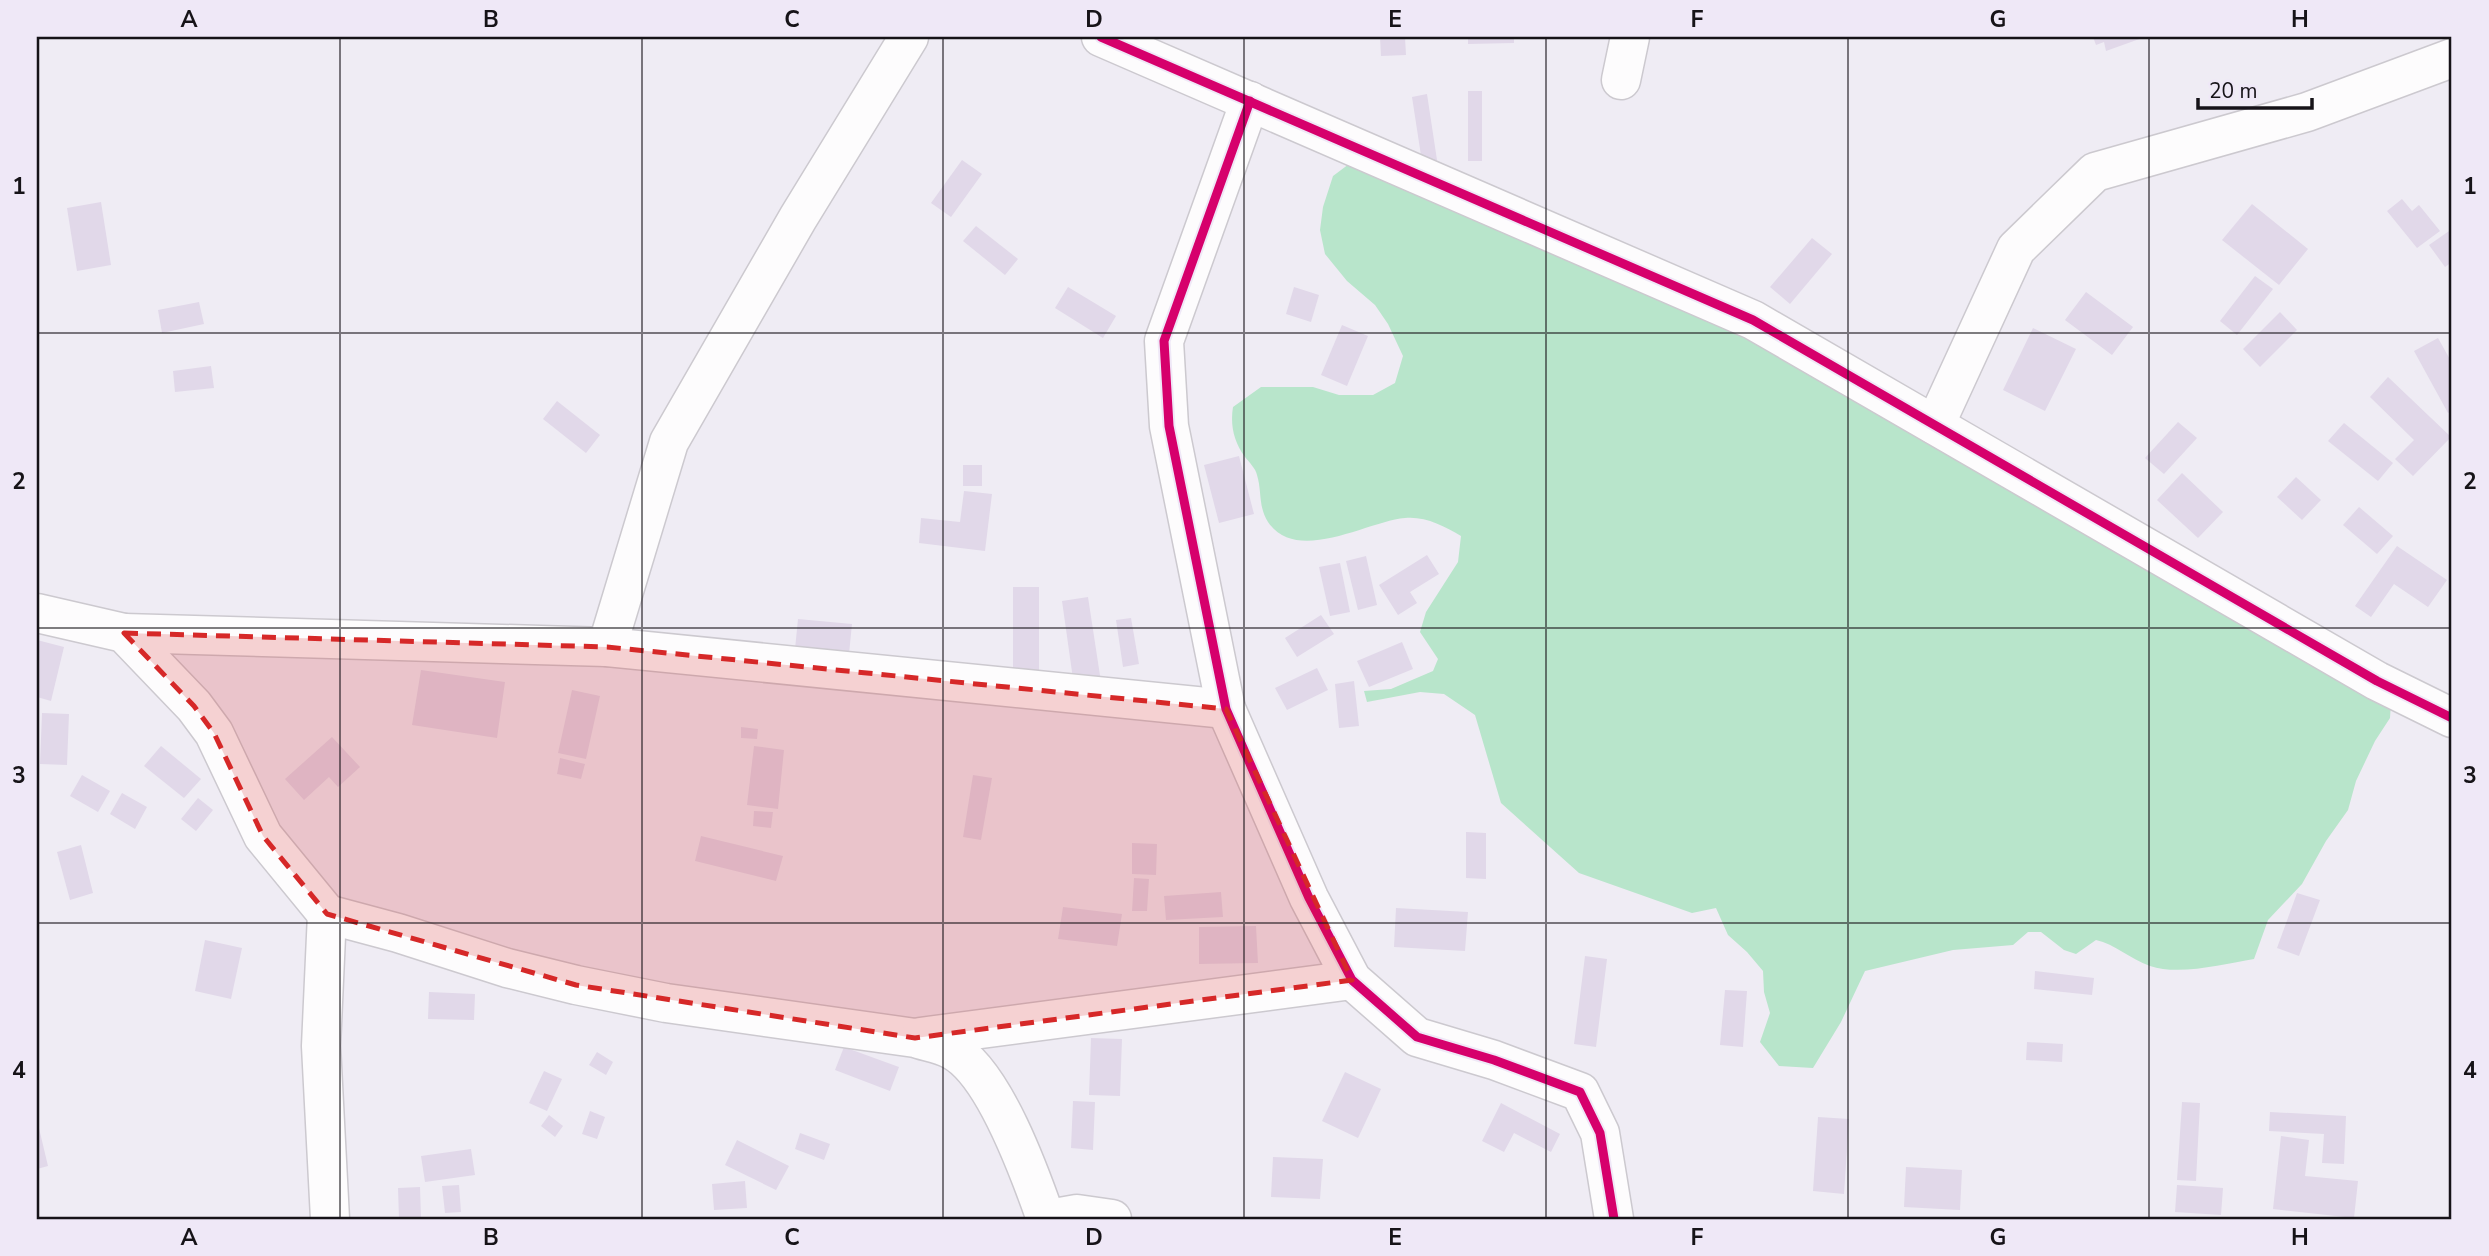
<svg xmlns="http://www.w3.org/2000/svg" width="2489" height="1256" font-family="'Nunito Sans',sans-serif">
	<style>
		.green { fill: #b8e5cb }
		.building { fill: #e1d8e9 }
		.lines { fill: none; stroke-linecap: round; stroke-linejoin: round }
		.minor-casing { stroke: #ccc9cf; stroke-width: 41 }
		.minor { stroke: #fdfcfd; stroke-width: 38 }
		.cycleway-casing { stroke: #efe8f7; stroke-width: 13 }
		.cycleway { stroke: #d6006c; stroke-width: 9 }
		.marked { fill: #d62828; fill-opacity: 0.2; stroke: #d62828; stroke-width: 5; stroke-dasharray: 14 9; stroke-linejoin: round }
		.grid { fill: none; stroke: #161318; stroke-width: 2; stroke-opacity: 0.55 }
		.neatline { fill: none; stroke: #161318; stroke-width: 2.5 }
		.grid-label { font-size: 23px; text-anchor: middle; font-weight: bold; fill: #161318 }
	</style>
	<rect width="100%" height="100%" fill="#efecf4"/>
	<path class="green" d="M1365,152L1661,280L2392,688L2390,718L2375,741L2356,781L2348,810L2326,841L2302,884L2268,920L2254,959C2224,964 2179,976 2150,966C2130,959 2115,944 2096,940L2076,954L2064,950L2041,932H2028L2013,945L1953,950L1865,971L1841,1022L1813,1068L1779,1066L1760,1042L1770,1013L1764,992L1763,971L1747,952L1728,935L1716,908L1692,913L1579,873L1501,803L1475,715L1444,694L1420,692L1367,702L1364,691L1391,689L1433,671L1438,659L1420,632L1426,612L1458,562L1461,536C1444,526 1425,516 1405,518C1368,521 1297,565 1268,522C1258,506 1262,491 1257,475C1256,469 1249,462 1245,457C1234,442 1230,425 1233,407L1261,387H1313L1339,395H1373L1395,383L1403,356L1388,324L1375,305L1347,281L1325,254L1320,230L1323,207L1333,176Z"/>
	<g class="building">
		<polygon points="1380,37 1405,37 1406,55 1381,56"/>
		<polygon points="1468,37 1514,37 1514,43 1468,44"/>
		<polygon points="2093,37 2145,37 2106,51 2104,42 2096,45"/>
		<rect x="1468" y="91" width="14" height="70"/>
		<polygon points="1427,94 1437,160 1422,162 1412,97"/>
		<polygon points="962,160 982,174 951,217 931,203"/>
		<polygon points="2402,199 2412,211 2419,205 2440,231 2417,248 2387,211"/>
		<polygon points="101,202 111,265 77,271 67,208"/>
		<polygon points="2252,204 2308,249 2279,285 2222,240"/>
		<polygon points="976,226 1018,259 1005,275 963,241"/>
		<polygon points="2452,229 2452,262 2445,267 2429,245"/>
		<polygon points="1812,238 1832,254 1790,304 1770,287"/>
		<polygon points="2255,276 2273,289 2237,335 2220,321"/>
		<polygon points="1068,287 1116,316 1103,338 1055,308"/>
		<polygon points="1294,287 1319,295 1311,322 1286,314"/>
		<polygon points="2086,292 2133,327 2112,355 2065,320"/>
		<polygon points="199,302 204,324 162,333 158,310"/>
		<polygon points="2280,312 2297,330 2260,367 2243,349"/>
		<polygon points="1342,325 1368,336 1347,386 1321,375"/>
		<polygon points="2033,328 2076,349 2045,411 2003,390"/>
		<polygon points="2438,338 2452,363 2452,411 2448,413 2414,351"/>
		<polygon points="211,366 214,388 175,392 173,371"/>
		<polygon points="2388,377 2451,437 2413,476 2395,459 2414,440 2370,397"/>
		<polygon points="557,401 600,435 586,453 543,419"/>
		<polygon points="2178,422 2197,438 2164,474 2145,458"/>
		<polygon points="2344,423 2393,463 2378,481 2328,441"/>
		<polygon points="1239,456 1254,514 1219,523 1204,465"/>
		<rect x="963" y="465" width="19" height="21"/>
		<polygon points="2182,473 2223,512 2198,538 2157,500"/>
		<polygon points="2296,477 2321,500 2302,520 2277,497"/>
		<polygon points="964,491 992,494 985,551 919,543 921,518 960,522"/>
		<polygon points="2359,507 2393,536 2377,554 2343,525"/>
		<polygon points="2397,546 2447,580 2428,607 2394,584 2371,617 2355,606"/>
		<polygon points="1427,555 1439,574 1410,592 1417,603 1398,615 1379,585"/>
		<polygon points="1366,556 1377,605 1358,610 1346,561"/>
		<polygon points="1340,563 1350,612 1330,616 1319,567"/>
		<rect x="1013" y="587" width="26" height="86"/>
		<polygon points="1088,597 1101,682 1074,686 1062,601"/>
		<polygon points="1321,615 1334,634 1297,657 1285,638"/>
		<polygon points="1131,618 1139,664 1123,667 1116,620"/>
		<polygon points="798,619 852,624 848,664 794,659"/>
		<polygon points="37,640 64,647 51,701 37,697"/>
		<polygon points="1402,642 1413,669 1369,687 1357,661"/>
		<polygon points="1317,668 1328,690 1287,710 1275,688"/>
		<polygon points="421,670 505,682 497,738 412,725"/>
		<polygon points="1354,681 1359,726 1339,728 1335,684"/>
		<polygon points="572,690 600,696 586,759 558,753"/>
		<polygon points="42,713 69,714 67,765 40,764"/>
		<polygon points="741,727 758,729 757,739 741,738"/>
		<polygon points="332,737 360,767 338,787 329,777 304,800 285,779"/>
		<polygon points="161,746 201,779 184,798 144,766"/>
		<polygon points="754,746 784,750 778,809 747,805"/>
		<polygon points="560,758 585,764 581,779 557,774"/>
		<polygon points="82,775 110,791 98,812 70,796"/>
		<polygon points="973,775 992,778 981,840 963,837"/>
		<polygon points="122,793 147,807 135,829 110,814"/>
		<polygon points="198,798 213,810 196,831 181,819"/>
		<polygon points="754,811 773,812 771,828 753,826"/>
		<polygon points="1466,832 1486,833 1486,879 1466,878"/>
		<polygon points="701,836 783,856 776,881 695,861"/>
		<polygon points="1132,843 1157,844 1156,875 1132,874"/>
		<polygon points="81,845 93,893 70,900 57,852"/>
		<polygon points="1134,878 1149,879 1147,911 1132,911"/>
		<polygon points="1221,892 1223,917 1166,920 1164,896"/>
		<polygon points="2297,893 2320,900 2299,956 2277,948"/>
		<polygon points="1063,907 1122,914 1117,946 1058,939"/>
		<polygon points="1396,908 1468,912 1465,951 1394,947"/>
		<polygon points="1256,926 1258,963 1199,964 1199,927"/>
		<polygon points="205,940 242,948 231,999 195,991"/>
		<polygon points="1585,956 1607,959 1596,1047 1574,1044"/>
		<polygon points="2035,971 2094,978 2092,995 2034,989"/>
		<polygon points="1725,990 1747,991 1743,1047 1720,1045"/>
		<polygon points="429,992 475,994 474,1020 428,1019"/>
		<polygon points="1091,1038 1122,1039 1120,1096 1089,1095"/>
		<polygon points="2027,1042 2063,1044 2062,1062 2026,1060"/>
		<polygon points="844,1047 899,1067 890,1091 835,1070"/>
		<polygon points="597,1052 613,1062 606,1075 589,1065"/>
		<polygon points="544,1071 562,1079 547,1111 529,1103"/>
		<polygon points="1345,1072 1381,1089 1358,1138 1322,1121"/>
		<polygon points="1073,1101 1095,1102 1093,1150 1071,1148"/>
		<polygon points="2182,1102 2200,1103 2196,1181 2177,1180"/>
		<polygon points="1501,1103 1560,1134 1551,1152 1514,1133 1504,1152 1482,1141"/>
		<polygon points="590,1111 605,1117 597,1139 582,1134"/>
		<polygon points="2270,1112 2346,1116 2344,1164 2322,1163 2324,1134 2269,1131"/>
		<polygon points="549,1115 563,1126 555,1137 541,1126"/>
		<polygon points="1818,1117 1849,1119 1844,1194 1813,1191"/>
		<polygon points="38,1124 48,1166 37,1169 37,1125"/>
		<polygon points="800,1133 830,1144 824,1160 795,1149"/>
		<polygon points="2281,1136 2309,1140 2305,1176 2358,1181 2354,1218 2273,1209"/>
		<polygon points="737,1140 789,1166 776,1190 725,1165"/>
		<polygon points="471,1149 475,1175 425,1182 421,1156"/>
		<polygon points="1273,1157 1323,1159 1320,1199 1271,1197"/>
		<polygon points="1906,1167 1962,1170 1960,1210 1904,1207"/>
		<polygon points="745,1181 747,1208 714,1210 712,1184"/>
		<polygon points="459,1185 461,1212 445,1213 442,1186"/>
		<polygon points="2177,1185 2223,1188 2221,1215 2175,1212"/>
		<polygon points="420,1187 421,1219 399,1219 398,1188"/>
	</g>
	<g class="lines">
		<defs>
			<g id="minor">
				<polyline points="1101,37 1753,320 2377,681 2452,718"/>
				<polyline points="1621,80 1630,37"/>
				<polyline points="1250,101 1164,341 1169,426 1226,709 1309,898 1352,980 1417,1037 1494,1060 1580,1092 1600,1133 1614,1219"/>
				<polyline points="1935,425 2016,249 2095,172 2307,112 2452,58"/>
				<path d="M37,613L124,633L194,706L214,733L263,836L327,914L398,933L507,968L576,985L666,1003L915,1038C927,1042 941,1044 952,1050C994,1072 1031,1176 1046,1219"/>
				<polyline points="124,633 607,647 1226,709"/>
				<polyline points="607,647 669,442 798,218 909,37"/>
				<polyline points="327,914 321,1046 330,1219"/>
				<polyline points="920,1037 1352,980"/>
				<polyline points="1049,1219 1077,1214 1112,1219"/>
			</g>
		</defs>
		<use href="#minor" class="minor-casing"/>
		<use href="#minor" class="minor"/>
		<defs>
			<g id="cycleway">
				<polyline points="1101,37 1753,320 2377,681 2452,718"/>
				<polyline points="1250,101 1164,341 1169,426 1226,709 1309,898 1352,980 1417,1037 1494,1060 1580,1092 1600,1133 1614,1219"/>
			</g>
		</defs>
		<use href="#cycleway" class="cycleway-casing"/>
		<use href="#cycleway" class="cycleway"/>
	</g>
	<path class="marked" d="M124,633L607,647L1226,709L1352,980L915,1038L576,985L327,914L263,836L214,733L194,706Z"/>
	<path class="grid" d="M340,37V1219M642,37V1219M943,37V1219M1244,37V1219M1546,37V1219M1848,37V1219M2149,37V1219M37,333H2452M37,628H2452M37,923H2452"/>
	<rect width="2489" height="1256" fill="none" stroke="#efe8f7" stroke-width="77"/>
	<path d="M2198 98v10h114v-10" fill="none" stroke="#161318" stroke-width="3.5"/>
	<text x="2209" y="98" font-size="21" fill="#161318" stroke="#efe8f7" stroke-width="5" paint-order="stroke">20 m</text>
	<rect x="38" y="38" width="2412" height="1180" class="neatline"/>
	<g class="grid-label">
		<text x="189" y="27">A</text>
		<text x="491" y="27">B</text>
		<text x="792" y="27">C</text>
		<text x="1094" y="27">D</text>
		<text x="1395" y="27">E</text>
		<text x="1697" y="27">F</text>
		<text x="1998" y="27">G</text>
		<text x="2300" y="27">H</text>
		<text x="19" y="194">1</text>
		<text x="2470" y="194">1</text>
		<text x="19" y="489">2</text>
		<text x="2470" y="489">2</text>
		<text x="19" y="783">3</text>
		<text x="2470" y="783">3</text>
		<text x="19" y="1078">4</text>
		<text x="2470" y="1078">4</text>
		<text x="189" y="1245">A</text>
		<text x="491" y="1245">B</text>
		<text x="792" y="1245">C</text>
		<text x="1094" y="1245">D</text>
		<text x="1395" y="1245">E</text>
		<text x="1697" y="1245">F</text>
		<text x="1998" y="1245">G</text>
		<text x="2300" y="1245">H</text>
	</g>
</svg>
